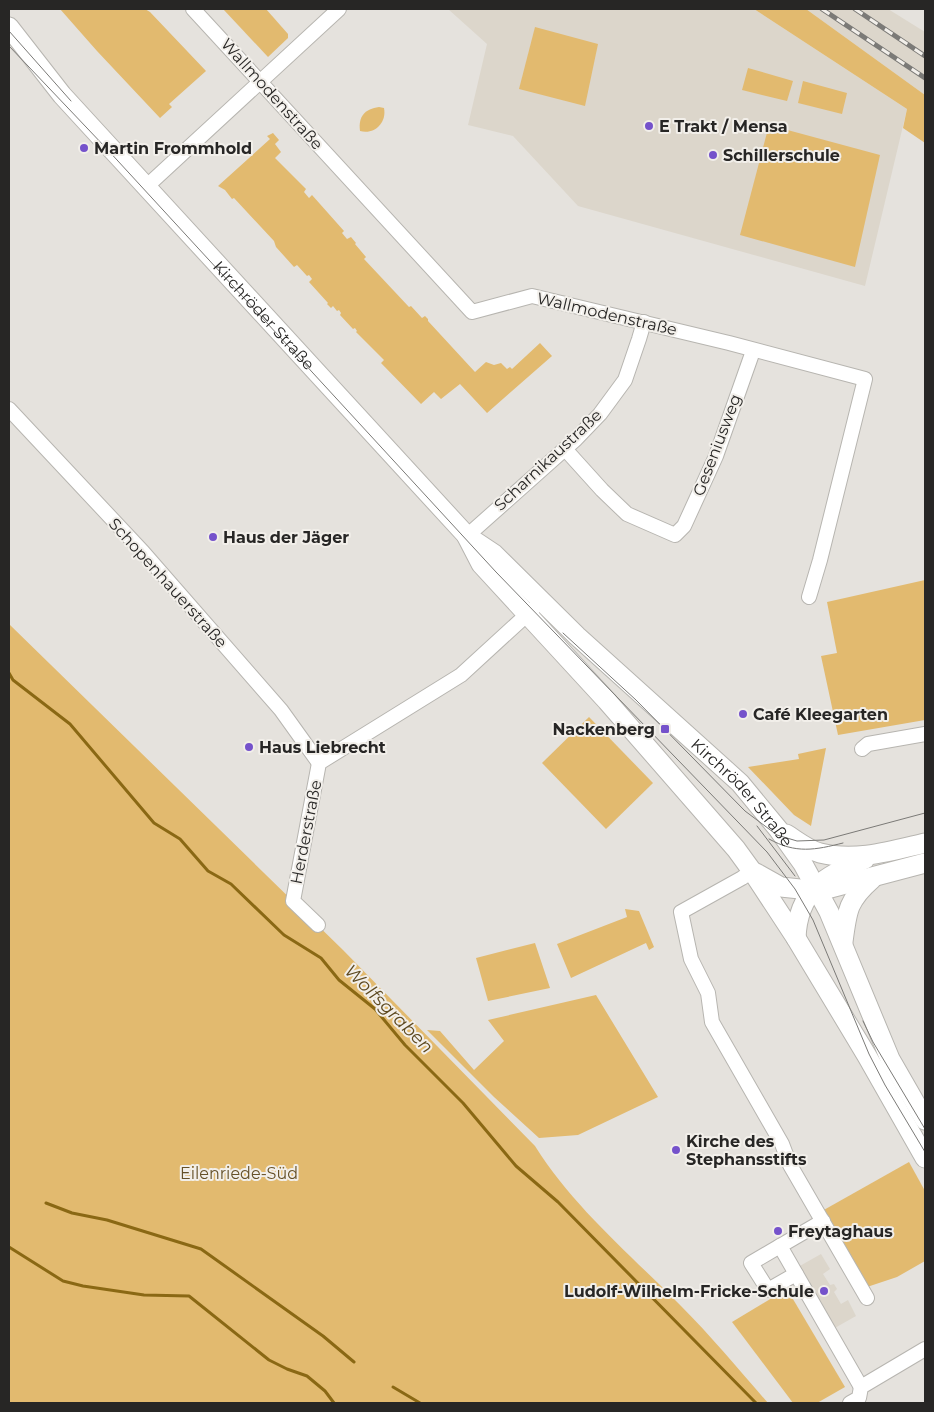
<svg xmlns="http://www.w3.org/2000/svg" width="934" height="1412" font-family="Montserrat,sans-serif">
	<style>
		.built { fill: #dcd6cb }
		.green { fill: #e2ba6f }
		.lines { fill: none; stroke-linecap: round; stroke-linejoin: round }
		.stream { stroke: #8a6814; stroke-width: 3 }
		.street-casing { stroke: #b7b5b0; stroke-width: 16 }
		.secondary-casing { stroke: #b7b5b0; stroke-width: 21 }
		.street { stroke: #fff; stroke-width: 14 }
		.secondary { stroke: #fff; stroke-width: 19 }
		.tram { stroke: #7b7a77; stroke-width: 1 }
		.rail-casing { stroke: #7b7a77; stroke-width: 5 }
		.rail { stroke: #f2efea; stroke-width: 3; stroke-dasharray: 9; stroke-linecap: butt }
		.poi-dot { fill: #7552cb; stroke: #f2efea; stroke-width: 2 }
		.labels { text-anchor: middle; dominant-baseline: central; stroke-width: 4; stroke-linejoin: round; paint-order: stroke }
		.street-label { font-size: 16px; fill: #272625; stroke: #f2efea }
		.poi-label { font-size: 16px; font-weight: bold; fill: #272625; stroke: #f2efea; text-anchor: start }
		.park-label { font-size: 16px; fill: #655027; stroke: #f2efea }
		.water-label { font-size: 18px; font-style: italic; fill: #5d4920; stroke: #f2efea }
	</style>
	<rect width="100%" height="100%" fill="#e5e2dd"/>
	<g class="built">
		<polygon points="448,9 754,9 907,109 865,286 578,206 513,136 468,125 487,44"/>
		<polygon points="806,9 888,9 925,32 925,95"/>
		<polygon points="821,1254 830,1269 823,1274 830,1285 834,1284 837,1289 834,1292 841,1304 848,1300 856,1316 833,1329 798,1267"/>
	</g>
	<g class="green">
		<polygon points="60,9 145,9 150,12 206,71 169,104 172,107 160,118 97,51"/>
		<polygon points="223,9 266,9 288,34 288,38 268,57"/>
		<polygon points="754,9 806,9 925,95 925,143 903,128 907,109"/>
		<polygon points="535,27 598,44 585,106 519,89"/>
		<polygon points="748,68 793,81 787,101 742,90"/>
		<polygon points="803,81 847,93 842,114 798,103"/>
		<path d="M379,107L384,108C387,123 374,135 360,131C358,116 365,109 379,107Z"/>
		<polygon points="769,125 880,155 855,267 740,235"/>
		<polygon points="273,133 279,140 275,144 281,152 275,158 306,189 304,192 309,198 312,195 344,231 342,233 347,239 351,237 356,243 355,244 366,257 364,259 409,307 411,306 422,318 425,316 428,319 428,321 475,372 486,362 494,365 501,363 507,369 510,367 512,369 540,343 552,356 487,413 460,384 441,399 434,392 421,404 381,363 384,360 356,332 357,331 355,328 353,329 340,315 341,313 339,310 337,311 333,306 331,308 327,304 328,303 309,282 312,279 309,275 307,276 297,265 294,267 276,247 274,241 234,198 232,199 225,190 218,186 270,139 267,136"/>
		<polygon points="925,580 925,720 838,735 821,656 837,653 827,602"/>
		<path d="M9,624L343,950L535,1146C574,1208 630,1254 681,1306C712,1337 740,1371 768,1403H9Z"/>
		<polygon points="589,717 653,783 606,829 542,763"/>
		<polygon points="826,748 811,826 794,815 748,767 799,759 798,754"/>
		<polygon points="625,909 639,911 654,947 649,950 646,943 571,978 557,944 627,917"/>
		<polygon points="535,943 550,988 488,1001 476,958"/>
		<polygon points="596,995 658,1097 578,1135 539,1138 494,1097 427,1030 440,1031 474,1070 504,1041 488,1020"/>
		<polygon points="909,1162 925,1191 925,1261 897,1277 864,1288 822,1211"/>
		<polygon points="787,1289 845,1387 817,1403 793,1403 732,1322"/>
	</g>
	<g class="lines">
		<g class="stream">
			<polyline points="9,673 13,680 70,724 154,823 180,839 208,871 231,884 284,935 321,958 339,980 375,1009 405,1045 463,1103 516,1166 558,1202 756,1403"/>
			<polyline points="46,1203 72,1213 107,1220 201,1249 323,1336 354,1362"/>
			<polyline points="9,1247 63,1281 83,1286 144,1295 189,1296 269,1360 287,1369 307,1376 325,1391 334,1403"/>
			<polyline points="393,1387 420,1403"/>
		</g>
		<defs>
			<g id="street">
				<polyline points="193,9 472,312 532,296 729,343 865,379 820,560 809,597"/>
				<polyline points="146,187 339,9"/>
				<polyline points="9,409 143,552 281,710 319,763"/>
				<polyline points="565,449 602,490 627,514 675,535 684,526 716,456 753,351"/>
				<polyline points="467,536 576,439 600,414 625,380 639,339 644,322"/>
				<polyline points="862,749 868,744 925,734"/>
				<polyline points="752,871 742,878 681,912 691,959 708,993 712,1022 782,1144 790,1165 867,1298"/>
				<polyline points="318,925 293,901 319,763 461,675 533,609"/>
				<polyline points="823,1221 780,1246 861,1387"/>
				<polyline points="780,1246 751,1263 768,1290 796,1274"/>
				<polyline points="850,1403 859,1398 861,1387 925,1349"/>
			</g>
			<g id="secondary">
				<path id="s1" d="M9,27L62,95L467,536L494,554L577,636L740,783L778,829L803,864L829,912L890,1059L925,1120"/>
				<polyline points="467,537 481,564 607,701 736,849 752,871 796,938 867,1056 925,1158"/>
				<path d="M786,834C796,840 808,850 820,853C855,862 891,851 925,843"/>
				<polyline points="756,873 781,887 819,891 925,863"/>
				<path d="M796,938C798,890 824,877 865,859"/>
				<path d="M843,942C847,910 848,900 872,879"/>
			</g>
		</defs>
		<use href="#street" class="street-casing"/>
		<use href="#secondary" class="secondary-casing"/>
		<use href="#street" class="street"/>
		<use href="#secondary" class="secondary"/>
		<g class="tram">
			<polyline points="9,31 71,101"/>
			<polyline points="9,46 106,148 496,572 767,852 795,889 813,920 869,1054 885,1085 925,1152"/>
			<polyline points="563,633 636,700 745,811 777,835 797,841 824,840 925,813"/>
			<polyline points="757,826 795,876"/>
			<path d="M769,839C796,854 815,850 843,843"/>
			<polyline points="863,1021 873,1042 925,1129"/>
		</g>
		<defs>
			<g id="rail">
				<polyline points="822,9 925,78"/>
				<polyline points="855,9 925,56"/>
			</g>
		</defs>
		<use href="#rail" class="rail-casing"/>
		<use href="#rail" class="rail"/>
	</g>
	<g class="poi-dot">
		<circle cx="649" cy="126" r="5"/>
		<circle cx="84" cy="148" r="5"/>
		<circle cx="713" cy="155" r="5"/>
		<circle cx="213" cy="537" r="5"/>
		<circle cx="743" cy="714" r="5"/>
		<rect x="660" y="724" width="10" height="10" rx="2.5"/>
		<circle cx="249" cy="747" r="5"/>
		<circle cx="676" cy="1150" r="5"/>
		<circle cx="778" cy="1231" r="5"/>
		<circle cx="824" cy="1291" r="5"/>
	</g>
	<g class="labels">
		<g class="street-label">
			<text transform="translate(272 94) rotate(48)">Wallmodenstraße</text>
			<text transform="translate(607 314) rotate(13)">Wallmodenstraße</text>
			<text stroke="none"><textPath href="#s1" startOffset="385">Kirchröder Straße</textPath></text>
			<text transform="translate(717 445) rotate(-69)">Geseniusweg</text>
			<text transform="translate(548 460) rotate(-43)">Scharnikaustraße</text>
			<text transform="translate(168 583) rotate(48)">Schopenhauerstraße</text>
			<text stroke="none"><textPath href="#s1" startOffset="1062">Kirchröder Straße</textPath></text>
			<text transform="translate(306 832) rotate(-79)">Herderstraße</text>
		</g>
		<g class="poi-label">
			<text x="659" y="126">E Trakt / Mensa</text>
			<text x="94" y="148">Martin Frommhold</text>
			<text x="723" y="155">Schillerschule</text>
			<text x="223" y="537">Haus der Jäger</text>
			<text x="753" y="714">Café Kleegarten</text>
			<text x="655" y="729" text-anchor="end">Nackenberg</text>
			<text x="259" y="747">Haus Liebrecht</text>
			<text x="686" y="1141">Kirche des<tspan x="686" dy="18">Stephansstifts</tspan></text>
			<text x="788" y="1231">Freytaghaus</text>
			<text x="814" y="1291" text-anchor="end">Ludolf-Wilhelm-Fricke-Schule</text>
		</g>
		<g class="park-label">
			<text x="239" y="1173">Eilenriede-Süd</text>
		</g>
		<g class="water-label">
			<text transform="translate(389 1009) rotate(45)">Wolfsgraben</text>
		</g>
	</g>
	<rect width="934" height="1412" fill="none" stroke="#272625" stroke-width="20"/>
</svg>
